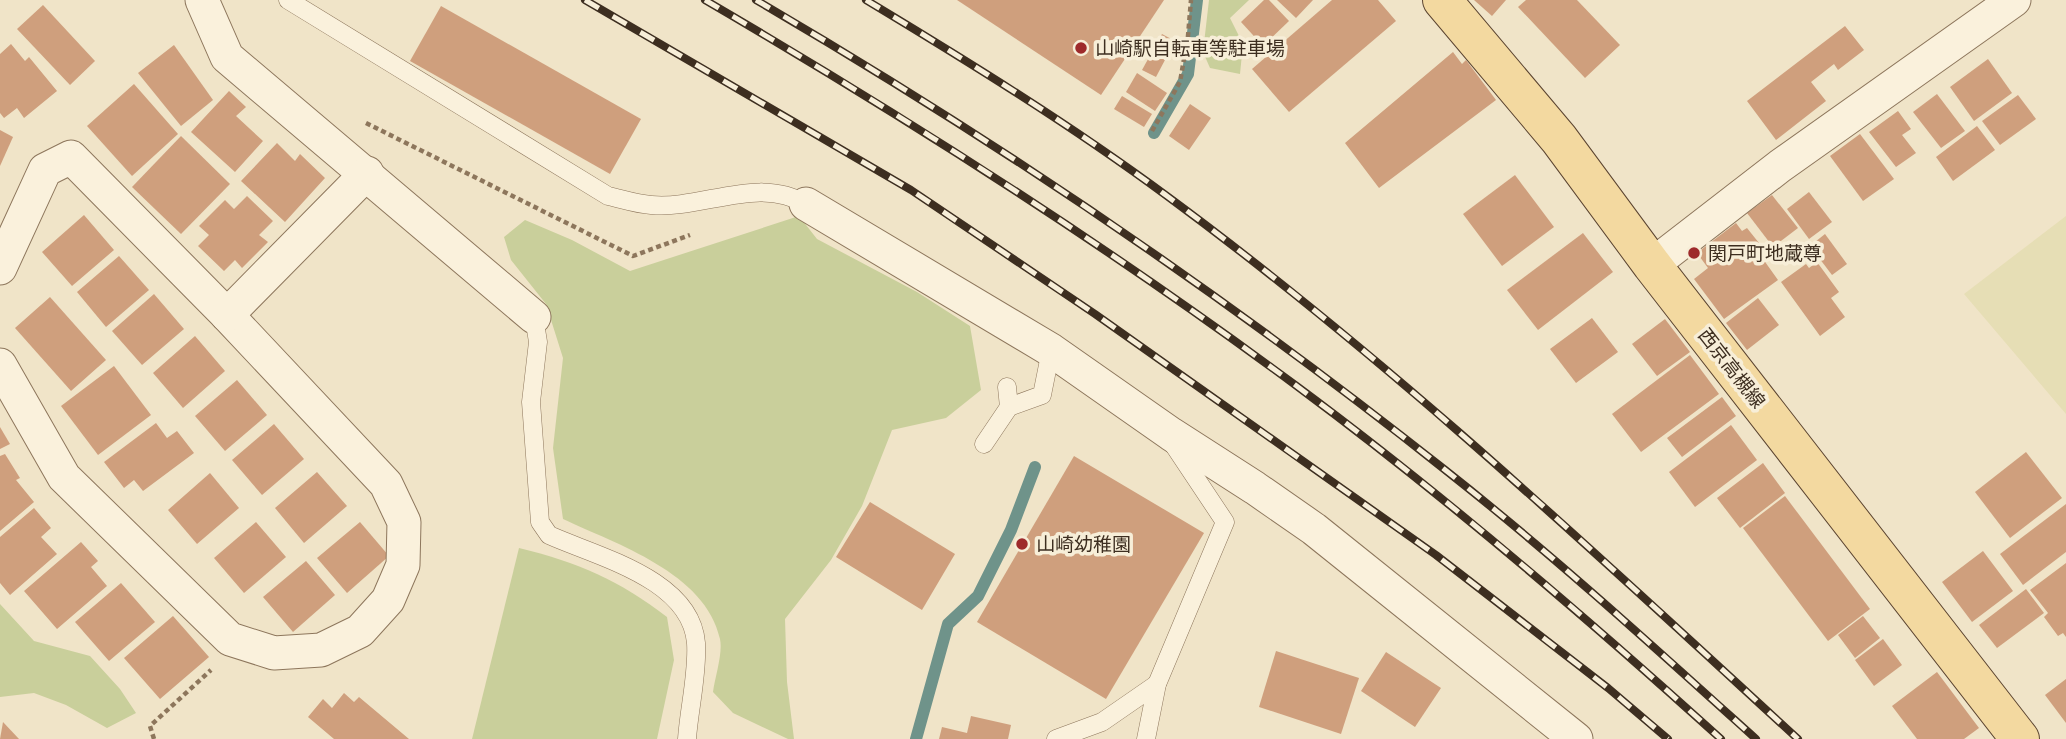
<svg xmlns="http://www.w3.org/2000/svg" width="2066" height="739" font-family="'IBM Plex Serif','Noto Sans JP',serif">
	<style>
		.farmland { fill: #e6deb5 }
		.green { fill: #c9cf9b }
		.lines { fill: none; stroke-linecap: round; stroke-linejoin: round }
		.stream { stroke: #6f938a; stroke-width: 12 }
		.building { fill: #cf9f7d }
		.service-casing { stroke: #8d765c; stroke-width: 19 }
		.minor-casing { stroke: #8d765c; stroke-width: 35 }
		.primary-casing { stroke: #5b4430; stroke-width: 40 }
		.path { stroke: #8d765c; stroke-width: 4.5; stroke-dasharray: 5 3.5; stroke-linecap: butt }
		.service { stroke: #faf1dc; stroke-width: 18 }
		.minor { stroke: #faf1dc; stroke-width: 33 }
		.primary { stroke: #f3d9a0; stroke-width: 38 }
		.rail-casing { stroke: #3d2e20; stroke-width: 8 }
		.rail { stroke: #f7eed8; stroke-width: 5; stroke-dasharray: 16; stroke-linecap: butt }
		.poi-dot { fill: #9e2a2b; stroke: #f7eed8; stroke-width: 2.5 }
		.labels { text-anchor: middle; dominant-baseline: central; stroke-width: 7; stroke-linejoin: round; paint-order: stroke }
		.poi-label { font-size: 19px; fill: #3d2e20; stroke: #f7eed8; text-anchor: start }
		.street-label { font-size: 19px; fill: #3d2e20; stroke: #f7eed8 }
	</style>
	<rect width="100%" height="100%" fill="#f0e4c8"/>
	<polygon class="farmland" points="2066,216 2066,414 1964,294"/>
	<g class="green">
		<polygon points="1209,0 1249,0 1230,18 1243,44 1240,74 1210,68 1203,52"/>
		<path d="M799,216L817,239L917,292L970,326L981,390L946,418L892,430L862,506L831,560L785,619L787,682L794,739H788L733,713L713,692C715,677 723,653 720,639C706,573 616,544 563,519L553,448L563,358L546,304L511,260L504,237L525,220L572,240L630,271Z"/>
		<path d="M519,548C578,562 620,581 667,617L674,660L657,739H472Z"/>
		<polygon points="0,604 34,641 90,656 120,689 136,713 107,728 66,705 34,693 0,697"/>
	</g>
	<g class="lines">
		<g class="stream">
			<polyline points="1154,133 1188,74 1197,0"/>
			<polyline points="916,739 948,624 978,596 1011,530 1035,467"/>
		</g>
	</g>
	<g class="building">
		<polygon points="957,0 1164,0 1101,95"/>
		<polygon points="1264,0 1269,0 1289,21 1263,46 1241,22"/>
		<polygon points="1277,0 1313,0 1296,18"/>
		<polygon points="1332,0 1378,0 1396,21 1289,112 1252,69"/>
		<polygon points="1474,0 1506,0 1492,16"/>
		<polygon points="1526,0 1577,0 1620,45 1585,78 1518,7"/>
		<polygon points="43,5 95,61 70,85 17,29"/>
		<polygon points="441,6 641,119 610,174 410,61"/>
		<polygon points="1845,26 1864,50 1838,70 1834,64 1811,82 1826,101 1776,140 1747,101"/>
		<polygon points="1162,34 1175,41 1156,77 1142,70"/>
		<polygon points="11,44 25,61 29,57 57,91 24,118 17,108 4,118 0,113 0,54"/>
		<polygon points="174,45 213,100 181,126 138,73"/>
		<polygon points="1453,52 1462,64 1466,60 1496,100 1379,188 1345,143"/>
		<polygon points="1988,59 2012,93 1974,121 1950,87"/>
		<polygon points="1137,73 1167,93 1155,111 1126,92"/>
		<polygon points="134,84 178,134 132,176 87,126"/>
		<polygon points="229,91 246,107 236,116 263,141 235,172 191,132"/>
		<polygon points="1937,94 1965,131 1941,148 1913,112"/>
		<polygon points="2018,95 2036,119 2000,145 1982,121"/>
		<polygon points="1122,96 1152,114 1144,127 1114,109"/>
		<polygon points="1190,104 1211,118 1189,150 1169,136"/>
		<polygon points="1898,111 1911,129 1902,135 1916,153 1896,167 1869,132"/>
		<polygon points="1977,126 1995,150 1953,181 1936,157"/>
		<polygon points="0,130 13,137 0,166"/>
		<polygon points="1860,134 1894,179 1863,201 1830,156"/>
		<polygon points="181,136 230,184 181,234 132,187"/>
		<polygon points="277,143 295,161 300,154 325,178 285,222 241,181"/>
		<polygon points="1515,175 1554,227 1502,266 1463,214"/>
		<polygon points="1809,192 1832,222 1809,239 1787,209"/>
		<polygon points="1772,195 1798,228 1773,247 1747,213"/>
		<polygon points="247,196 273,221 259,235 268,242 242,268 235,260 224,271 198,246 209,235 199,226 225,200 234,209"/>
		<polygon points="84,215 114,250 72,286 42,252"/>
		<polygon points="1736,223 1742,231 1747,228 1763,248 1758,252 1778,280 1724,319 1694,279 1708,268 1697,253"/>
		<polygon points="1583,233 1613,272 1538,330 1507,290"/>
		<polygon points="1825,234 1847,264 1832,275 1810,246"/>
		<polygon points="119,256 149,290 106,327 77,292"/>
		<polygon points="1817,262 1839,292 1831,298 1845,317 1820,336 1781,282 1806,264 1809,268"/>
		<polygon points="154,294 184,329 142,365 112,331"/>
		<polygon points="50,297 106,360 71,391 15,328"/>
		<polygon points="1758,298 1779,325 1747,350 1726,323"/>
		<polygon points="1592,318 1618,352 1576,383 1550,349"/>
		<polygon points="1665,319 1690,352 1657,376 1632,344"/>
		<polygon points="195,336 225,371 183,408 153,373"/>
		<polygon points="1690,355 1719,394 1641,452 1612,414"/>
		<polygon points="114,366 151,415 98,455 61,406"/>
		<polygon points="237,380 267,415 225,451 195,416"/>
		<polygon points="1722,397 1736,416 1682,457 1667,438"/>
		<polygon points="156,423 167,438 177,431 194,453 143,491 134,480 124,488 104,462"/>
		<polygon points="274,424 304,459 262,495 232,460"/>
		<polygon points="1731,425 1757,460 1695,507 1669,472"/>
		<polygon points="0,427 10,444 0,449"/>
		<polygon points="2026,452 2062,498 2010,538 1975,492"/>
		<polygon points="5,454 20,478 16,480 34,502 0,531 0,456"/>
		<polygon points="1074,456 1204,533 1106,699 977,622"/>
		<polygon points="1763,463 1785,493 1740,528 1717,498"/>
		<polygon points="317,472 347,506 304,543 275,508"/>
		<polygon points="210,473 239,508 197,544 168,510"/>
		<polygon points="1785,496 1870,609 1828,641 1743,528"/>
		<polygon points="870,502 955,554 922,610 836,557"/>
		<polygon points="2066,504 2066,552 2023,585 2000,554"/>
		<polygon points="34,508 51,528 41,537 57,554 10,595 0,583 0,537"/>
		<polygon points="256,522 286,557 244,593 214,558"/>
		<polygon points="360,522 389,556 347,593 317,558"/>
		<polygon points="81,542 98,561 91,567 107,586 57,629 24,591"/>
		<polygon points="1983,551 2013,591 1972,622 1942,582"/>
		<polygon points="306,561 335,595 293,632 263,597"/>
		<polygon points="2066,563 2066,637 2063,633 2058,636 2044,617 2048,613 2030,590"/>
		<polygon points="121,583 155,622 109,661 75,622"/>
		<polygon points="2026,589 2044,613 1997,648 1979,625"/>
		<polygon points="173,616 209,657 160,699 124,658"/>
		<polygon points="1863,616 1880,638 1855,658 1838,635"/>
		<polygon points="1883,639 1902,665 1874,686 1855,660"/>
		<polygon points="1276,651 1359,678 1341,734 1259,707"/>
		<polygon points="1386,652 1441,688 1415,727 1361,691"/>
		<polygon points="1937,672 1979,728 1964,739 1917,739 1892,706"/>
		<polygon points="2066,679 2066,723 2045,695"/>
		<polygon points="344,693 354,702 359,697 409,739 334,739 308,717 323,699 332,708"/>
		<polygon points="971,716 1011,725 1008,739 939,739 942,727 967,733"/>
		<polygon points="3,722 19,739 0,739"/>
	</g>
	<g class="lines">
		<defs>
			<g id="service">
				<path d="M288,0L608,196C622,199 636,204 651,205C702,210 758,175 806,204"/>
				<path d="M534,317L538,342L531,402L540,522L549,535C598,557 691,579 696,643C698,673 689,709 687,739"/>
				<polyline points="1007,387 1009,407"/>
				<polyline points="984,444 1009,407 1042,395 1051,350"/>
				<polyline points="1056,739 1102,722 1157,684"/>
				<polyline points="1146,739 1157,684 1225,522 1173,444"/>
			</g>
			<g id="minor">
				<polyline points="202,0 227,57 534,317"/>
				<polyline points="806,204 1051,350 1171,434 1255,488 1314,529 1576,739"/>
				<polyline points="1652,265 1780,166 2014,0"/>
				<polyline points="0,268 45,170 71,157 227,315 386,484 404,522 403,565 388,600 360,631 321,650 274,653 230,639 64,477 0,365"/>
				<polyline points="227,315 367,173"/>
			</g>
			<polyline id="primary" points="1442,0 1559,139 1652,265 2020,739"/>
		</defs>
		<use href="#service" class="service-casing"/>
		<use href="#minor" class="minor-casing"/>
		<use href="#primary" class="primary-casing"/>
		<g class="path">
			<polyline points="366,123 633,256 690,235"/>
			<polyline points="1152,131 1180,82 1188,36 1191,0"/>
			<polyline points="154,739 150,726 211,670"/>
		</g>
		<use href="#service" class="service"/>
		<use href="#minor" class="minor"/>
		<use href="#primary" class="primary"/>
		<defs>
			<g id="rail">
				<polyline points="585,0 911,190 1095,314 1436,555 1608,688 1668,739"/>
				<path d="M705,0C909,119 1108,246 1298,387C1445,496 1585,616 1721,739"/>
				<path d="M756,0C996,140 1226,296 1444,469C1552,554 1654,647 1756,739"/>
				<path d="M866,0C969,62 1071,125 1167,196C1391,361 1594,552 1798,739"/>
			</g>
		</defs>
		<use href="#rail" class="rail-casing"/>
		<use href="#rail" class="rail"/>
	</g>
	<g class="poi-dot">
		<circle cx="1081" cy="48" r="7"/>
		<circle cx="1694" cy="253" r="7"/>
		<circle cx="1022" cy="544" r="7"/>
	</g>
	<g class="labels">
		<g class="poi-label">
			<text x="1095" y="48">山崎駅自転車等駐車場</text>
			<text x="1708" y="253">関戸町地蔵尊</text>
			<text x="1036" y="544">山崎幼稚園</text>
		</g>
		<g class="street-label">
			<text transform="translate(1732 368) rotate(52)">西京高槻線</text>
		</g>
	</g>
</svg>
